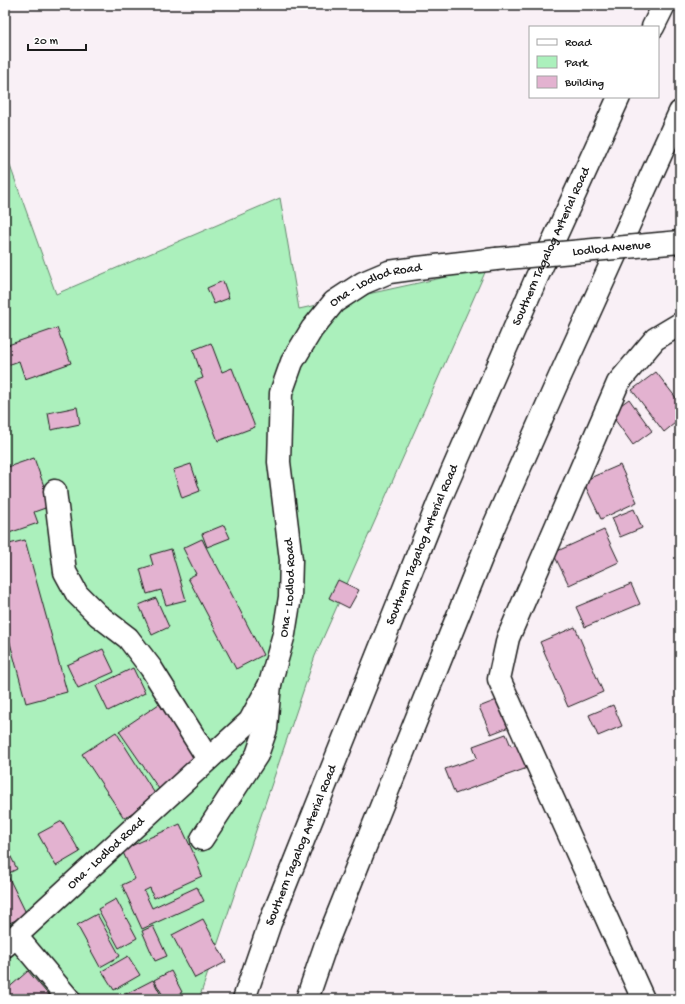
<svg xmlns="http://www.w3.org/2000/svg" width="685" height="1004" font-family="'Gochi Hand',sans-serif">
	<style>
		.green { fill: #abf0bc; stroke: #64866c }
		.building { fill: #e3b2d0; stroke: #1c1c1c }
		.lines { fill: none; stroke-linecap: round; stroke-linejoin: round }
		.minor-casing { stroke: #1c1c1c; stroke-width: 25 }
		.major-casing { stroke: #1c1c1c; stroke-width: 25 }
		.highway-casing { stroke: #1c1c1c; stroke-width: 25 }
		.minor { stroke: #fff; stroke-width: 22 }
		.major { stroke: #fff; stroke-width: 22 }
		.highway { stroke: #fff; stroke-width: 22 }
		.major-bridge-casing { stroke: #1c1c1c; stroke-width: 25; stroke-linecap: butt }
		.major-bridge { stroke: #fff; stroke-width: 22 }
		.labels { text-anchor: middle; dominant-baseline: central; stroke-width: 3; stroke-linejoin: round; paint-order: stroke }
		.street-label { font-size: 13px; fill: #1c1c1c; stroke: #fff }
	</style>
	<rect width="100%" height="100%" fill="#f9f0f6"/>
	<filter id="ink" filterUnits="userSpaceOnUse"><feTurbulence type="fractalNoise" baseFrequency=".025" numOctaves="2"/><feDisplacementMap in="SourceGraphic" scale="8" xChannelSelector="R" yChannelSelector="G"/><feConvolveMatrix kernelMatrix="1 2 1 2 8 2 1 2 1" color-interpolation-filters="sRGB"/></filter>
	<g filter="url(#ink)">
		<polygon class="green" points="5,152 56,294 280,198 299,309 487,268 315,656 199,999 5,999"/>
		<g class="building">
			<polygon points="223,281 229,298 214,304 207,288"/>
			<polygon points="57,328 61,339 62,339 71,363 25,379 19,361 5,366 5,346"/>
			<polygon points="211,343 222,372 232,368 255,427 218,441 195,381 203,378 193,350"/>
			<polygon points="656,372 680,403 680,419 664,432 632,390"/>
			<polygon points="629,399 652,431 633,445 610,413"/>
			<polygon points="77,407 80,424 51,430 48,413"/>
			<polygon points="34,458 51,506 34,512 38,523 9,533 5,523 5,468"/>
			<polygon points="191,464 200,491 182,498 173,470"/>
			<polygon points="620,465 637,502 601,519 583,481"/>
			<polygon points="634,509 642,528 620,537 612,518"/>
			<polygon points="224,525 230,538 207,547 202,534"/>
			<polygon points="604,530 619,562 569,585 553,553"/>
			<polygon points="202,539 215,565 216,564 263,655 236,669 188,578 196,574 183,548"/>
			<polygon points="25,540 67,692 26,703 5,624 5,545"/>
			<polygon points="171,549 186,600 166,605 161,590 147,594 140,569 153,565 150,555"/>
			<polygon points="338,580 359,590 349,608 329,598"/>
			<polygon points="631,584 640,604 585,627 576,607"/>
			<polygon points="156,598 169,627 152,635 139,605"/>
			<polygon points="575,627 603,692 568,707 540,642"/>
			<polygon points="103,649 114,672 78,688 67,665"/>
			<polygon points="133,668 145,693 108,711 96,686"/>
			<polygon points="502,698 514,725 491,734 479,707"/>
			<polygon points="159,704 200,761 159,789 119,731"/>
			<polygon points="613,705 622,726 598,736 589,715"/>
			<polygon points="116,732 157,797 124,818 82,754"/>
			<polygon points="506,734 511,746 521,743 530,767 455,794 445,769 477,758 473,746"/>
			<polygon points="62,821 80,852 56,866 38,834"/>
			<polygon points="180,824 199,865 198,865 202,876 154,898 150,888 144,891 152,908 197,887 204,901 142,929 122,885 135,879 122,850"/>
			<polygon points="8,851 17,869 7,874 27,915 5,925 5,853"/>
			<polygon points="116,899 137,938 119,948 98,909"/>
			<polygon points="97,914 120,956 100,967 77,925"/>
			<polygon points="203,919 226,962 195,978 172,935"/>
			<polygon points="153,926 167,956 155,961 142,931"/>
			<polygon points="128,956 140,975 114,990 102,971"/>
			<polygon points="28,971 52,999 5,999 5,991"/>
			<polygon points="171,971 182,992 170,999 165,999 154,980"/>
			<polygon points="153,980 163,999 124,999 122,996"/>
		</g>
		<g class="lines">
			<defs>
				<g id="minor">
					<polyline points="55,491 65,572 77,594 98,615 128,638 151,668 208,759"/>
					<polyline points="202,839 257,755 266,729 270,684"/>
					<polyline points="16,936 69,999"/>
					<polyline points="643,999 499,679 508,638 618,383 655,339 680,324"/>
				</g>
				<g id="major">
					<path id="s1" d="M5,946L250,721L270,684L284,634L290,597L291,560L279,462L281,393L292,362L312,329L334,302L363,283L389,272L418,268L496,259"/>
				</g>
				<g id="highway">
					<polyline points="653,27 664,5"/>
					<path id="s2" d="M244,999L270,923L438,504L536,279L619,97"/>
					<polyline points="307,999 326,944 494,526 557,383 680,112"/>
				</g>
			</defs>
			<use href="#minor" class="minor-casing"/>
			<use href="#major" class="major-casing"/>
			<use href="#highway" class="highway-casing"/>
			<use href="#minor" class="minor"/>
			<use href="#major" class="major"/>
			<use href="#highway" class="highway"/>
			<defs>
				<g id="major-bridge">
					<path id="s3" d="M496,259L680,242"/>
				</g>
			</defs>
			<use href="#major-bridge" class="major-bridge-casing"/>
			<use href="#major-bridge" class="major-bridge"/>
		</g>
	</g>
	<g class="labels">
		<g class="street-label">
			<text stroke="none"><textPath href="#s2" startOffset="813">Southern Tagalog Arterial Road</textPath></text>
			<text stroke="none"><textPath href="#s3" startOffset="116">Lodlod Avenue</textPath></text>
			<text stroke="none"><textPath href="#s1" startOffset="821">Ona - Lodlod Road</textPath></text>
			<text stroke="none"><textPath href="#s2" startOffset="488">Southern Tagalog Arterial Road</textPath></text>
			<text stroke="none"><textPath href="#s1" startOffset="473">Ona - Lodlod Road</textPath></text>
			<text stroke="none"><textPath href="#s2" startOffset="164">Southern Tagalog Arterial Road</textPath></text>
			<text stroke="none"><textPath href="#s1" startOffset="137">Ona - Lodlod Road</textPath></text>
		</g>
	</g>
	<rect width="685" height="1004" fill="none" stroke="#fff" stroke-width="20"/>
	<rect x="10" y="10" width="665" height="984" fill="none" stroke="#1c1c1c" stroke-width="1.5" filter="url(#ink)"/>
	<rect x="529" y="26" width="130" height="72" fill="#ffffff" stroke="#a4a4a4"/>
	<rect x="537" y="39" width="20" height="6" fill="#ffffff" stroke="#a4a4a4"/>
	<text x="565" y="46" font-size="12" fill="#1c1c1c">Road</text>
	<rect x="537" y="56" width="20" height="12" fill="#abf0bc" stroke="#a4a4a4"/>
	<text x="565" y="66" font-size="12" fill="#1c1c1c">Park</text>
	<rect x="537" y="76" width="20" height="12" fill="#e3b2d0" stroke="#a4a4a4"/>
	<text x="565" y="86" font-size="12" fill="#1c1c1c">Building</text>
	<path d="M28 44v6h58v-6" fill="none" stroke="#1c1c1c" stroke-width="2"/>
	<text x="34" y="44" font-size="12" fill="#1c1c1c" stroke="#ffffff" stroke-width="3" paint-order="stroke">20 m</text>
</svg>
